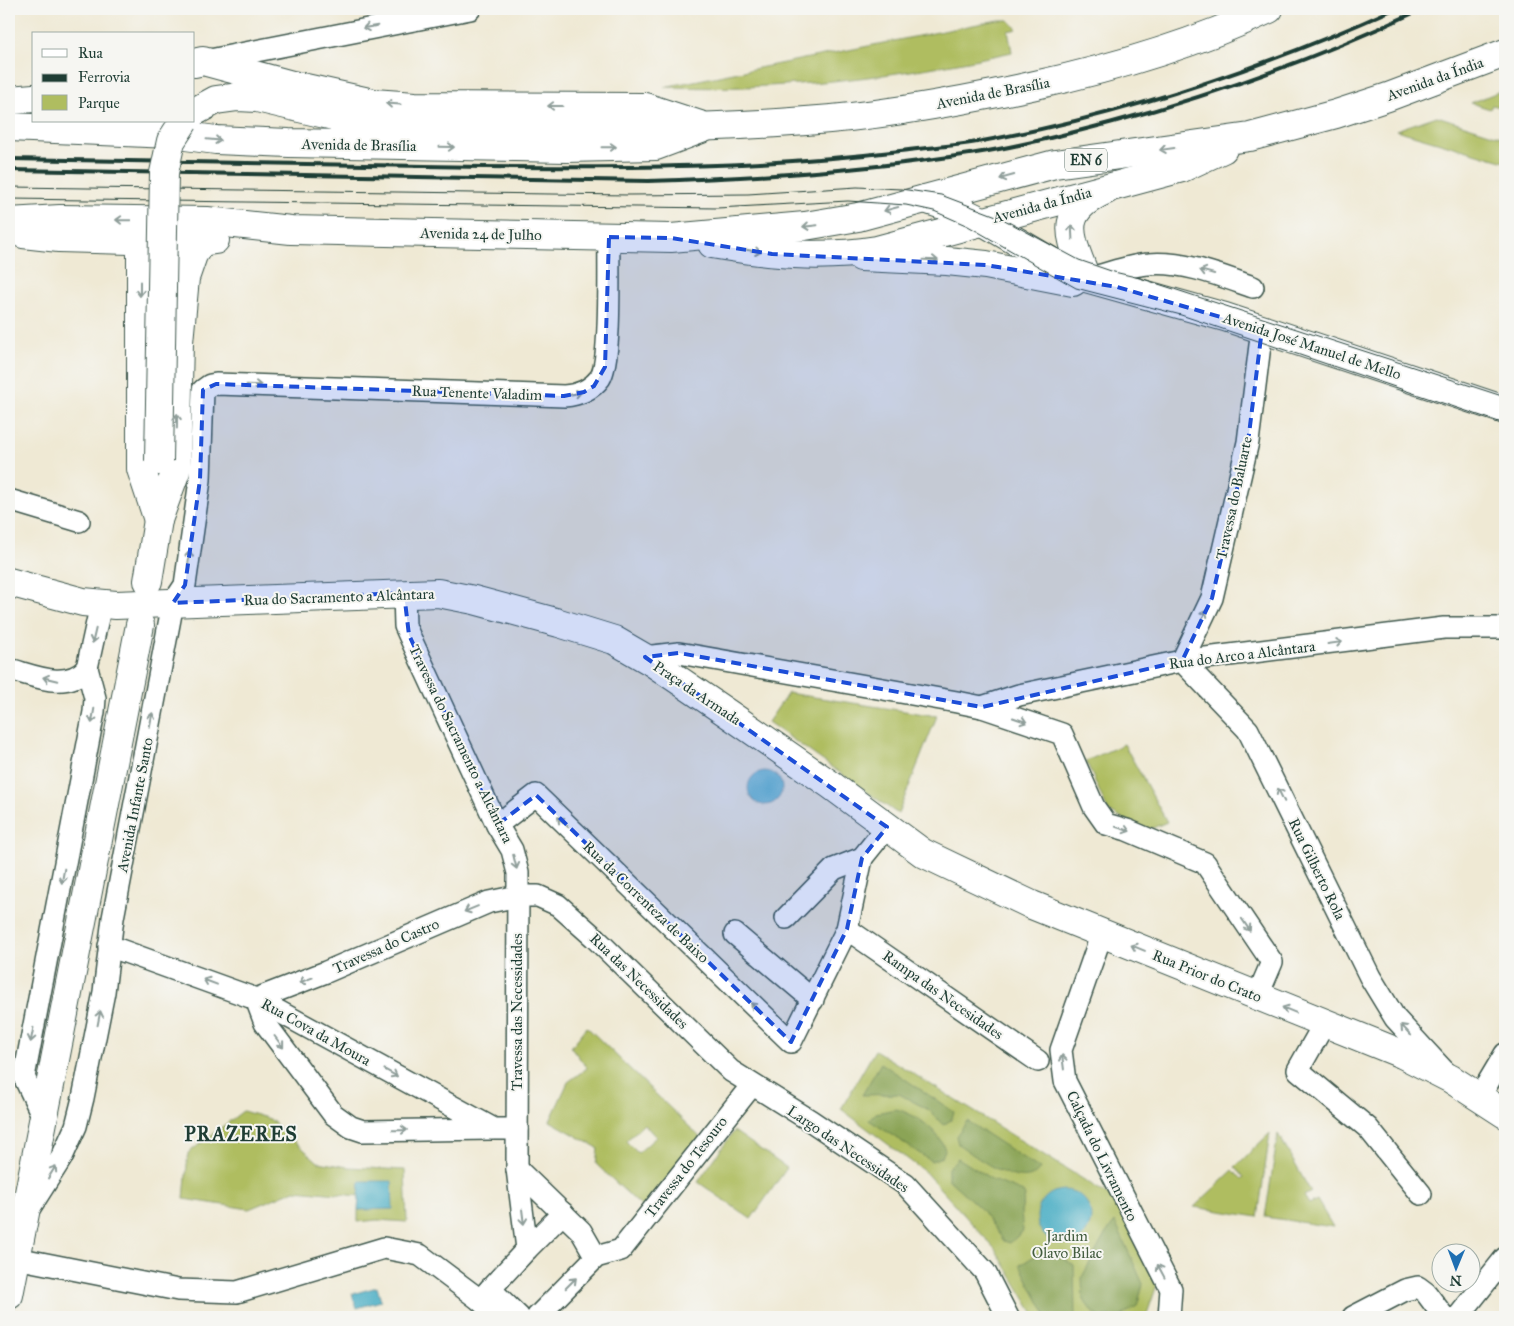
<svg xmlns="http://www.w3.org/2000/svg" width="1514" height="1326" font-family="'IM FELL Great Primer',serif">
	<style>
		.green { fill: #afbd60; stroke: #677d4a; fill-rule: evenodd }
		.forest { fill: #8ba456; stroke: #557045 }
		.water { fill: #42aac2; stroke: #30747b }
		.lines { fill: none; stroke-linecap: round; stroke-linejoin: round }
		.street-casing { stroke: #3e574c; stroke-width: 24 }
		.secondary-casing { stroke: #3e574c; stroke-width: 30 }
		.primary-casing { stroke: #3e574c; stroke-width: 30 }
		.street { stroke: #fff; stroke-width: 21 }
		.secondary { stroke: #fff; stroke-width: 28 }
		.primary { stroke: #fff; stroke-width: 28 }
		.tram { stroke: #1f3d34; stroke-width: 1 }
		.rail { stroke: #1f3d34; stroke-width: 4 }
		.primary-bridge-casing { stroke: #3e574c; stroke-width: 30; stroke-linecap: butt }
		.primary-bridge { stroke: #fff; stroke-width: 28 }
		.oneway { stroke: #8f9e9a }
		.marked { fill: #1d4ed8; fill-opacity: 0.2; stroke: #1d4ed8; stroke-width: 4; stroke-dasharray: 10 6; stroke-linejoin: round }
		.labels { text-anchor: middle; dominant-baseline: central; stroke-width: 4; stroke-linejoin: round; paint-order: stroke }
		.shield { fill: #f6f6f2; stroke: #60746d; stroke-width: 1 }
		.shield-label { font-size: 14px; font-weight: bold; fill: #1f3d34 }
		.street-label { font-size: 15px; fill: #1f3d34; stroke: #f6f6f2 }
		.park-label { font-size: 15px; fill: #435d3f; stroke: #f6f6f2 }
		.district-label { font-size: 20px; font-weight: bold; letter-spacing: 1px; fill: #1f3d34; stroke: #f6f6f2 }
	</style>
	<rect width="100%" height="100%" fill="#f6f6f2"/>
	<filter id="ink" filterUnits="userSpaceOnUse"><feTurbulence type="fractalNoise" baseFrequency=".02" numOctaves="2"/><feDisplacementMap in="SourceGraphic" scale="10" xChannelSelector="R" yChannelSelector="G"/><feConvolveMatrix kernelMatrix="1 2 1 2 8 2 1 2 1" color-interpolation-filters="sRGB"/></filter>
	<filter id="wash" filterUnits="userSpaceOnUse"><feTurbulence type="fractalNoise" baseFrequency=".0096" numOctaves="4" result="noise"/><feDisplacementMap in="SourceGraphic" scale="20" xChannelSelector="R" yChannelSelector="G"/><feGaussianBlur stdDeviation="1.12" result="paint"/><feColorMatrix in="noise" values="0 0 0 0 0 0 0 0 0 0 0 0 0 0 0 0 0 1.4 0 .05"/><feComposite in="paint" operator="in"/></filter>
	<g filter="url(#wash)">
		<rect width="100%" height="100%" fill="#efe9d4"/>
		<g class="green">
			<path d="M998,20H1009L1017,29L1008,31L1012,52C898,77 780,91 664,87Z"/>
			<polygon points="1505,89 1505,109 1492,105 1490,109 1471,103"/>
			<polygon points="1437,116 1505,138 1505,162 1396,130"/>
			<polygon points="788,693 937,716 898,814 768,722"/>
			<polygon points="1124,744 1167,822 1146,831 1108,811 1086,761"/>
			<path d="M587,1027L702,1139L642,1207L596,1164L598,1148L550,1121L568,1082L587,1068L571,1047ZM644,1124L656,1137L638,1153L626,1141Z"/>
			<polygon points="875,1050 1115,1199 1157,1285 1146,1317 1036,1317 995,1249 925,1172 841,1109"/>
			<polygon points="243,1111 270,1119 318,1162 348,1167 405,1170 407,1222 377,1220 358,1222 358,1210 392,1209 360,1181 360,1196 295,1190 249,1209 184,1199 188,1153"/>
			<polygon points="734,1131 787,1168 751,1219 698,1182"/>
			<polygon points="1270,1133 1258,1217 1194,1207 1233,1170 1242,1179 1244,1177 1235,1167"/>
			<polygon points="1278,1134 1311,1192 1304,1196 1309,1204 1317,1200 1333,1227 1265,1217"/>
		</g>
		<g class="forest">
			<polygon points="881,1063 954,1112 951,1120 943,1125 929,1110 899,1094 862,1095"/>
			<path d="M896,1109C915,1114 939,1130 945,1150L942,1157L931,1161L869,1120L876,1113Z"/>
			<path d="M967,1121L1040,1169C1023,1194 975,1156 958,1144L956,1136Z"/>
			<polygon points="958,1158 993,1180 1023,1192 1025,1196 1021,1212 1023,1231 1010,1243 1004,1241 981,1209 948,1179 948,1168"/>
			<polygon points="1115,1222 1143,1284 1137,1306 1120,1317 1100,1317 1093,1313 1083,1299 1082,1277 1106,1233"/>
			<polygon points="1041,1252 1062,1258 1074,1265 1075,1317 1047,1317 1020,1265"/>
		</g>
		<g class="water">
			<circle cx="765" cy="788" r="17"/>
			<polygon points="360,1181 392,1181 393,1209 358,1210"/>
			<circle cx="1064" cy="1217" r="27"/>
			<polygon points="377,1287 381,1301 357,1308 352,1294"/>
		</g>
	</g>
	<g filter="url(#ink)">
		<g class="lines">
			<defs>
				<g id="street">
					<polyline points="205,61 470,9"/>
					<path d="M1089,278C1108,274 1129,265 1149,264C1184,261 1221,276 1253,287"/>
					<polyline points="9,500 79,521"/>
					<polyline points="404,593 405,626 409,635 497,825 512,850 518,873 517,1169 527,1249 480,1300"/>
					<polyline points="644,657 679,653 957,702 982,707 1062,734 1094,807 1106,824 1127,830 1205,863 1272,962 1257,997"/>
					<polyline points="1182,661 1248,730 1370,977 1395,1018 1444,1071"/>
					<polyline points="1182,661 1212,598 1248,442 1262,329"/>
					<path d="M9,669C35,676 66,691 87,668"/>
					<polyline points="982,707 1019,695 1182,661 1444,628 1505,628"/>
					<polyline points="497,825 536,795 791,1042 847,929 1038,1061"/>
					<polyline points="786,918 834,869 862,858 887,827"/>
					<polyline points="847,929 862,858"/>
					<polyline points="1102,933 1061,1050 1065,1081 1171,1289 1169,1317"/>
					<polyline points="735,934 813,1000"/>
					<polyline points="109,946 256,999 494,1129 517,1129"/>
					<polyline points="256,999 326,972 489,902 518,896 538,896 558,905 594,937 731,1071 811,1121 906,1185 985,1272 1008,1317"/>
					<polyline points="256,999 265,1023 333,1114 351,1127 363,1131 491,1129"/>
					<polyline points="1324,1024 1298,1070 1368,1128 1421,1194"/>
					<polyline points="1480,1096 1505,1054"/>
					<polyline points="43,1117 24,1077 94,712 95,698 87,668 101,604"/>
					<polyline points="517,1169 581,1231 596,1257"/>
					<path d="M29,1209L62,1157L76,1126L83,1098L104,992L113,918L173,603L185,585L200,480L203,390L210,385L216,384L564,396C578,395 591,390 600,378C612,360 608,264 609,237"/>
					<polyline points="527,1249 563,1213"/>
					<polyline points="16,1258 178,1290 237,1292 384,1248 420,1255 480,1300 498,1317"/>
					<polyline points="490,1289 519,1317"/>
					<polyline points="537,1317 596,1257 621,1250 752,1085"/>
					<polyline points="1353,1317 1405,1290 1418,1287 1426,1293 1444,1317"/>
					<polyline points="1458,1317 1505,1258"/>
				</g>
				<g id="secondary">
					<polyline points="194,63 203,61 292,85 373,103 415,106 645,107 700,125"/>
					<polyline points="9,100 34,98"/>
					<polyline points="9,127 170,134 216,140 289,143 566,148 656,146 704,128"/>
					<polyline points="925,199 963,212 982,221 1052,262 1086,278 1225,317 1505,410"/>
					<polyline points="861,257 947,261 986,265 1073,282"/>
					<path d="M1086,278C1071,237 1055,213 1106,190"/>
					<polyline points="9,582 83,602 116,605 438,593 474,600 559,623 614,640 652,662 730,715 831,785 923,853 1032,905 1402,1054 1451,1079 1505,1114"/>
				</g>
				<g id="primary">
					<path d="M194,112L216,100L238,97L257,98L355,121L394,126C531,128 669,132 806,121C882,116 957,102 1031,86C1114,68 1193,45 1269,9"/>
					<polyline points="9,222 60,219 207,221 291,230 671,238 805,226 858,217 1055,164 1250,137 1336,114 1388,97 1505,53"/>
					<polyline points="23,234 59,238 201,242 215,240"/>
					<polyline points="141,240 141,469 158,520"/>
					<path d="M712,244C769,254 820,259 877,250L1182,168L1223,149"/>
					<polyline points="158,520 176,471 179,342 185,278 193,255 201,242"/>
					<polyline points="148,581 158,520 159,502"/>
					<polyline points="9,1295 140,625"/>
				</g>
			</defs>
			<use href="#street" class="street-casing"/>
			<use href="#secondary" class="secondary-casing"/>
			<use href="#primary" class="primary-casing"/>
			<use href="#street" class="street"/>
			<use href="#secondary" class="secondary"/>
			<use href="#primary" class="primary"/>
			<g class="tram">
				<polyline points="9,187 629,195 748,194 857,187 901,189 941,195 999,217 1079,260 1114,272 1140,278 1505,397"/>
				<polyline points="9,199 717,208 848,201 906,205 934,211 968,226 1076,288 1181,315 1505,424"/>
			</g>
			<g class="rail">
				<path d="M9,159C167,163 325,165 483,167C623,168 761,168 900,151C926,148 952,146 977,142C1122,116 1261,69 1394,9"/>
				<path d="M9,170L648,181C758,178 868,170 976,153C1022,146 1068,134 1113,122C1220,93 1322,56 1422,9"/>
			</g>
			<defs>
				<polyline id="primary-bridge" points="159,461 164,173 171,141 184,121"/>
			</defs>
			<use href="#primary-bridge" class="primary-bridge-casing"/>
			<use href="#primary-bridge" class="primary-bridge"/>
		</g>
		<defs><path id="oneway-shaft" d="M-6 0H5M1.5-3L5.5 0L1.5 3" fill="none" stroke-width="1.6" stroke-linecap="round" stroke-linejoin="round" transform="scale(1.25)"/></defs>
		<g class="oneway">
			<use href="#oneway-shaft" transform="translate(370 27) rotate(170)"/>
			<use href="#oneway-shaft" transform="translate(393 104) rotate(-176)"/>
			<use href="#oneway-shaft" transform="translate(555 106) rotate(-180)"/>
			<use href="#oneway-shaft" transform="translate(214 140) rotate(5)"/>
			<use href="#oneway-shaft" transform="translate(447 147) rotate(1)"/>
			<use href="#oneway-shaft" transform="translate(609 147) rotate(-1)"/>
			<use href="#oneway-shaft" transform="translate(1167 149) rotate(172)"/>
			<use href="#oneway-shaft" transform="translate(1007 177) rotate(165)"/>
			<use href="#oneway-shaft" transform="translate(891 209) rotate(165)"/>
			<use href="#oneway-shaft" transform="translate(123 220) rotate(-179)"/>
			<use href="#oneway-shaft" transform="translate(810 226) rotate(174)"/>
			<use href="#oneway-shaft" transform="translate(1072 232) rotate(-93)"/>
			<use href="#oneway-shaft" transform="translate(754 251) rotate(9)"/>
			<use href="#oneway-shaft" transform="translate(931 260) rotate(2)"/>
			<use href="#oneway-shaft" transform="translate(1207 272) rotate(-165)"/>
			<use href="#oneway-shaft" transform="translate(140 289) rotate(90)"/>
			<use href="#oneway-shaft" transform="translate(254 385) rotate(2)"/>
			<use href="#oneway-shaft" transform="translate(574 394) rotate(-12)"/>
			<use href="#oneway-shaft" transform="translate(177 421) rotate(-89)"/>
			<use href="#oneway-shaft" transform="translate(189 558) rotate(-82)"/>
			<use href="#oneway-shaft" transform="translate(1203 617) rotate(-64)"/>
			<use href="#oneway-shaft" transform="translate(94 636) rotate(103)"/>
			<use href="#oneway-shaft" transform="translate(1335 643) rotate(-8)"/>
			<use href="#oneway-shaft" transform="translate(50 679) rotate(-167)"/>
			<use href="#oneway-shaft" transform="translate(93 716) rotate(100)"/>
			<use href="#oneway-shaft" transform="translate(151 720) rotate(-79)"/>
			<use href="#oneway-shaft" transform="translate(1020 720) rotate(19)"/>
			<use href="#oneway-shaft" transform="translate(1281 795) rotate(-116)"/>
			<use href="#oneway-shaft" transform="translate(563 822) rotate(-136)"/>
			<use href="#oneway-shaft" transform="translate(1123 829) rotate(18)"/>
			<use href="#oneway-shaft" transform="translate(515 862) rotate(76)"/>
			<use href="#oneway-shaft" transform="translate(63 876) rotate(100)"/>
			<use href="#oneway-shaft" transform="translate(471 909) rotate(158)"/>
			<use href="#oneway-shaft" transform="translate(1246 925) rotate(56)"/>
			<use href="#oneway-shaft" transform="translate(1138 948) rotate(-158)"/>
			<use href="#oneway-shaft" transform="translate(306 980) rotate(159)"/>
			<use href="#oneway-shaft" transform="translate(210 982) rotate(-159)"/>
			<use href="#oneway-shaft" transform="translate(756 1008) rotate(-136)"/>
			<use href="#oneway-shaft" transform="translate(1289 1010) rotate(-158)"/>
			<use href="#oneway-shaft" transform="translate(99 1018) rotate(-79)"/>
			<use href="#oneway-shaft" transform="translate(1406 1030) rotate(-133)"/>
			<use href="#oneway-shaft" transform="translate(32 1035) rotate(101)"/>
			<use href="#oneway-shaft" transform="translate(279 1042) rotate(53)"/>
			<use href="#oneway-shaft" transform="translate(1063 1062) rotate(-97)"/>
			<use href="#oneway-shaft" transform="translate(391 1073) rotate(29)"/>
			<use href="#oneway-shaft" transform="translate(400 1130) rotate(-1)"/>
			<use href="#oneway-shaft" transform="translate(52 1172) rotate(-58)"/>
			<use href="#oneway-shaft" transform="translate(523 1217) rotate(83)"/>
			<use href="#oneway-shaft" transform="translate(1161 1271) rotate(-118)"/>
			<use href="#oneway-shaft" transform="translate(571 1283) rotate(-45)"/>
		</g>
	</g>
	<path class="marked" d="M609,237L671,238L772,254L986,265L1117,287L1262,329L1248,442L1212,598L1182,661L982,707L679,653L645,657L887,827L862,858L847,929L791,1042L536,795L497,825L409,635L404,593L173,603L185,585L200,480L203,390L216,384L564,396L584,392L594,386L605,367Z"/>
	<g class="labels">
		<rect class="shield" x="1065" y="148.5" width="42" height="23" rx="4"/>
		<g class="shield-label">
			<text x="1086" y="160">EN 6</text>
		</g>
		<g class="street-label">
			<text transform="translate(1435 79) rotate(-20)">Avenida da Índia</text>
			<text transform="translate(993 93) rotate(-11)">Avenida de Brasília</text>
			<text transform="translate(359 145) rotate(1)">Avenida de Brasília</text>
			<text transform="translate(1042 205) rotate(-15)">Avenida da Índia</text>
			<text transform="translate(481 234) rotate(1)">Avenida 24 de Julho</text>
			<text transform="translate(1312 346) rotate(18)">Avenida José Manuel de Mello</text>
			<text transform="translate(477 393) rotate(2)">Rua Tenente Valadim</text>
			<text transform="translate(1234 498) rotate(-78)">Travessa do Baluarte</text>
			<text transform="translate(339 597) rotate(-2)">Rua do Sacramento a Alcântara</text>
			<text transform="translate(1242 655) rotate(-7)">Rua do Arco a Alcântara</text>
			<text transform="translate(697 693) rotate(34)">Praça da Armada</text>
			<text transform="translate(461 744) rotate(64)">Travessa do Sacramento a Alcântara</text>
			<text transform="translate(135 805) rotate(-79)">Avenida Infante Santo</text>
			<text transform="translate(1317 869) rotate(64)">Rua Gilberto Rola</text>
			<text transform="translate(646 902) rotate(44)">Rua da Correnteza de Baixo</text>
			<text transform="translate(386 946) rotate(-24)">Travessa do Castro</text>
			<text transform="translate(1207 976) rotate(22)">Rua Prior do Crato</text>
			<text transform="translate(639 981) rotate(44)">Rua das Necessidades</text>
			<text transform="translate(943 995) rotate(35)">Rampa das Necesidades</text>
			<text transform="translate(517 1012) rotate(-90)">Travessa das Necessidades</text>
			<text transform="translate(316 1032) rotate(29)">Rua Cova da Moura</text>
			<text transform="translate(848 1149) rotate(34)">Largo das Necessidades</text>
			<text transform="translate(1102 1156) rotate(64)">Calçada do Livramento</text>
			<text transform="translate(686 1167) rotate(-52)">Travessa do Tesouro</text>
		</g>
		<g class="park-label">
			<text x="1067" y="1236">Jardim<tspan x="1067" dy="17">Olavo Bilac</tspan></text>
		</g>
		<g class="district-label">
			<text x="241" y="1134">PRAZERES</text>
		</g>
	</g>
	<rect width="1514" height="1326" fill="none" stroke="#f6f6f2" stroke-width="30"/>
	<rect x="32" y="32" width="162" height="90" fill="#f6f6f2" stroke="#a0aca6"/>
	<rect x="42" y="49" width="25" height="8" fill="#ffffff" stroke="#a0aca6"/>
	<text x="78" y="58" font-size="15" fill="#1f3d34">Rua</text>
	<rect x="42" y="74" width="25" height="8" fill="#1f3d34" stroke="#a0aca6"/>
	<text x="78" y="82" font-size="15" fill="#1f3d34">Ferrovia</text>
	<rect x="42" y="95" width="25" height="15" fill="#afbd60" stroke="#a0aca6"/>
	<text x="78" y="108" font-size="15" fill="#1f3d34">Parque</text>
	<g transform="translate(1456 1268) rotate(181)"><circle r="24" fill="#f6f6f2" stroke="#a0aca6"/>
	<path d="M0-4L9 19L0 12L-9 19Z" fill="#1f6fb2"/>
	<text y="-8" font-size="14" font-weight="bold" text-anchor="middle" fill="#1f3d34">N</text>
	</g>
</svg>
